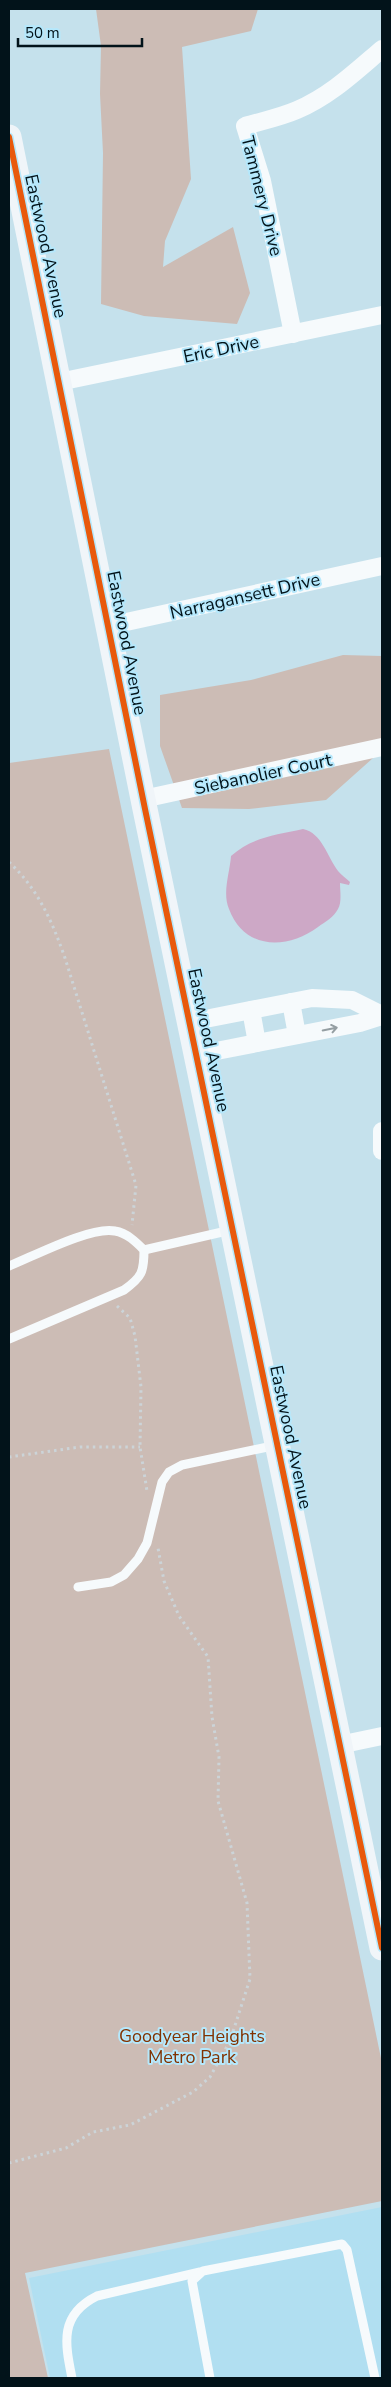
<svg xmlns="http://www.w3.org/2000/svg" width="391" height="2387" font-family="'Nunito Sans',sans-serif">
	<style>
		.built { fill: #b1dff1 }
		.green { fill: #ccbcb5 }
		.water { fill: #cda8c6 }
		.lines { fill: none; stroke-linecap: round; stroke-linejoin: round }
		.path { stroke: #ccd4d8; stroke-width: 3; stroke-dasharray: 2.5 4; stroke-linecap: butt }
		.lane { stroke: #f6fafc; stroke-width: 9 }
		.street { stroke: #f6fafc; stroke-width: 18 }
		.secondary { stroke: #f0f5f9; stroke-width: 25 }
		.cycleway-casing { stroke: #b5e8fc; stroke-width: 9 }
		.cycleway { stroke: #e8590c; stroke-width: 6 }
		.oneway { stroke: #949ea2 }
		.labels { text-anchor: middle; dominant-baseline: central; stroke-width: 4; stroke-linejoin: round; paint-order: stroke }
		.street-label { font-size: 18px; fill: #02131a; stroke: #b5e8fc }
		.park-label { font-size: 18px; fill: #823201; stroke: #b5e8fc }
	</style>
	<rect width="100%" height="100%" fill="#c5e1ec"/>
	<polygon class="built" points="382,2207 382,2378 50,2378 29,2278"/>
	<g class="green">
		<polygon points="96,9 258,9 251,31 182,47 191,179 165,241 163,267 233,227 250,293 237,324 144,316 101,304 103,153 100,94 101,46"/>
		<polygon points="343,655 382,656 382,750 326,800 249,809 182,808 160,746 160,695 251,680"/>
		<polygon points="109,749 382,2063 382,2201 25,2273 48,2378 9,2378 9,763"/>
	</g>
	<path class="water" d="M303,829C322,833 327,856 338,871C341,875 346,878 350,882L349,885L340,883C340,891 342,902 338,909C334,917 325,922 318,927C287,950 244,950 229,909C222,893 230,872 231,856C252,837 276,835 303,829Z"/>
	<g class="lines">
		<g class="path">
			<path d="M9,862C38,889 52,921 65,958L136,1185L132,1225"/>
			<polyline points="117,1306 130,1318 135,1336 141,1387 140,1447 147,1491"/>
			<polyline points="9,1457 80,1447 140,1447"/>
			<polyline points="9,2163 66,2148 93,2132 130,2125 193,2092 210,2077 230,2041 250,1979 247,1903 218,1801 219,1757 212,1717 208,1657 179,1616 164,1581 158,1548"/>
		</g>
		<g class="lane">
			<polyline points="144,1250 231,1230"/>
			<path d="M9,1266C34,1256 91,1226 115,1231C127,1233 136,1242 144,1250C144,1272 142,1277 124,1290L9,1339"/>
			<polyline points="78,1587 111,1582 124,1575 138,1559 147,1543 162,1482 169,1472 182,1465 277,1445"/>
			<path d="M72,2378C65,2343 59,2315 97,2296L200,2272"/>
			<polyline points="210,2378 192,2281 203,2271 342,2244 347,2250 375,2378"/>
		</g>
		<g class="street">
			<path d="M293,334L262,181L245,126C262,121 281,117 297,110C330,96 355,72 382,49"/>
			<polyline points="59,382 382,315"/>
			<polyline points="108,626 382,566"/>
			<polyline points="143,799 382,747"/>
			<polyline points="291,1002 297,1035"/>
			<polyline points="251,1010 257,1043"/>
			<polyline points="190,1022 312,998 352,1000 382,1015"/>
			<polyline points="196,1055 360,1023 382,1016"/>
			<polyline points="382,1131 382,1151"/>
			<polyline points="339,1745 382,1736"/>
		</g>
		<polyline class="secondary" points="9,137 145,809 382,1948"/>
		<defs>
			<polyline id="cycleway" points="9,137 145,809 382,1948"/>
		</defs>
		<use href="#cycleway" class="cycleway-casing"/>
		<use href="#cycleway" class="cycleway"/>
	</g>
	<defs><path id="oneway-shaft" d="M-6 0H5M1.5-3L5.5 0L1.5 3" fill="none" stroke-width="1.6" stroke-linecap="round" stroke-linejoin="round" transform="scale(1.25)"/></defs>
	<use class="oneway" href="#oneway-shaft" transform="translate(330 1029) rotate(-11)"/>
	<g class="labels">
		<g class="street-label">
			<text transform="translate(262 196) rotate(76)">Tammery Drive</text>
			<text transform="translate(46 246) rotate(78)">Eastwood Avenue</text>
			<text transform="translate(221 349) rotate(-12)">Eric Drive</text>
			<text transform="translate(245 596) rotate(-13)">Narragansett Drive</text>
			<text transform="translate(127 643) rotate(79)">Eastwood Avenue</text>
			<text transform="translate(263 774) rotate(-12)">Siebanolier Court</text>
			<text transform="translate(209 1040) rotate(78)">Eastwood Avenue</text>
			<text transform="translate(291 1437) rotate(78)">Eastwood Avenue</text>
		</g>
		<g class="park-label">
			<text x="192" y="2036">Goodyear Heights<tspan x="192" dy="21">Metro Park</tspan></text>
		</g>
	</g>
	<rect width="391" height="2387" fill="none" stroke="#02131a" stroke-width="20"/>
	<path d="M18 38v8h124v-8" fill="none" stroke="#02131a" stroke-width="2.5"/>
	<text x="25" y="38" font-size="15" fill="#02131a" stroke="#b5e8fc" stroke-width="4" paint-order="stroke">50 m</text>
</svg>
